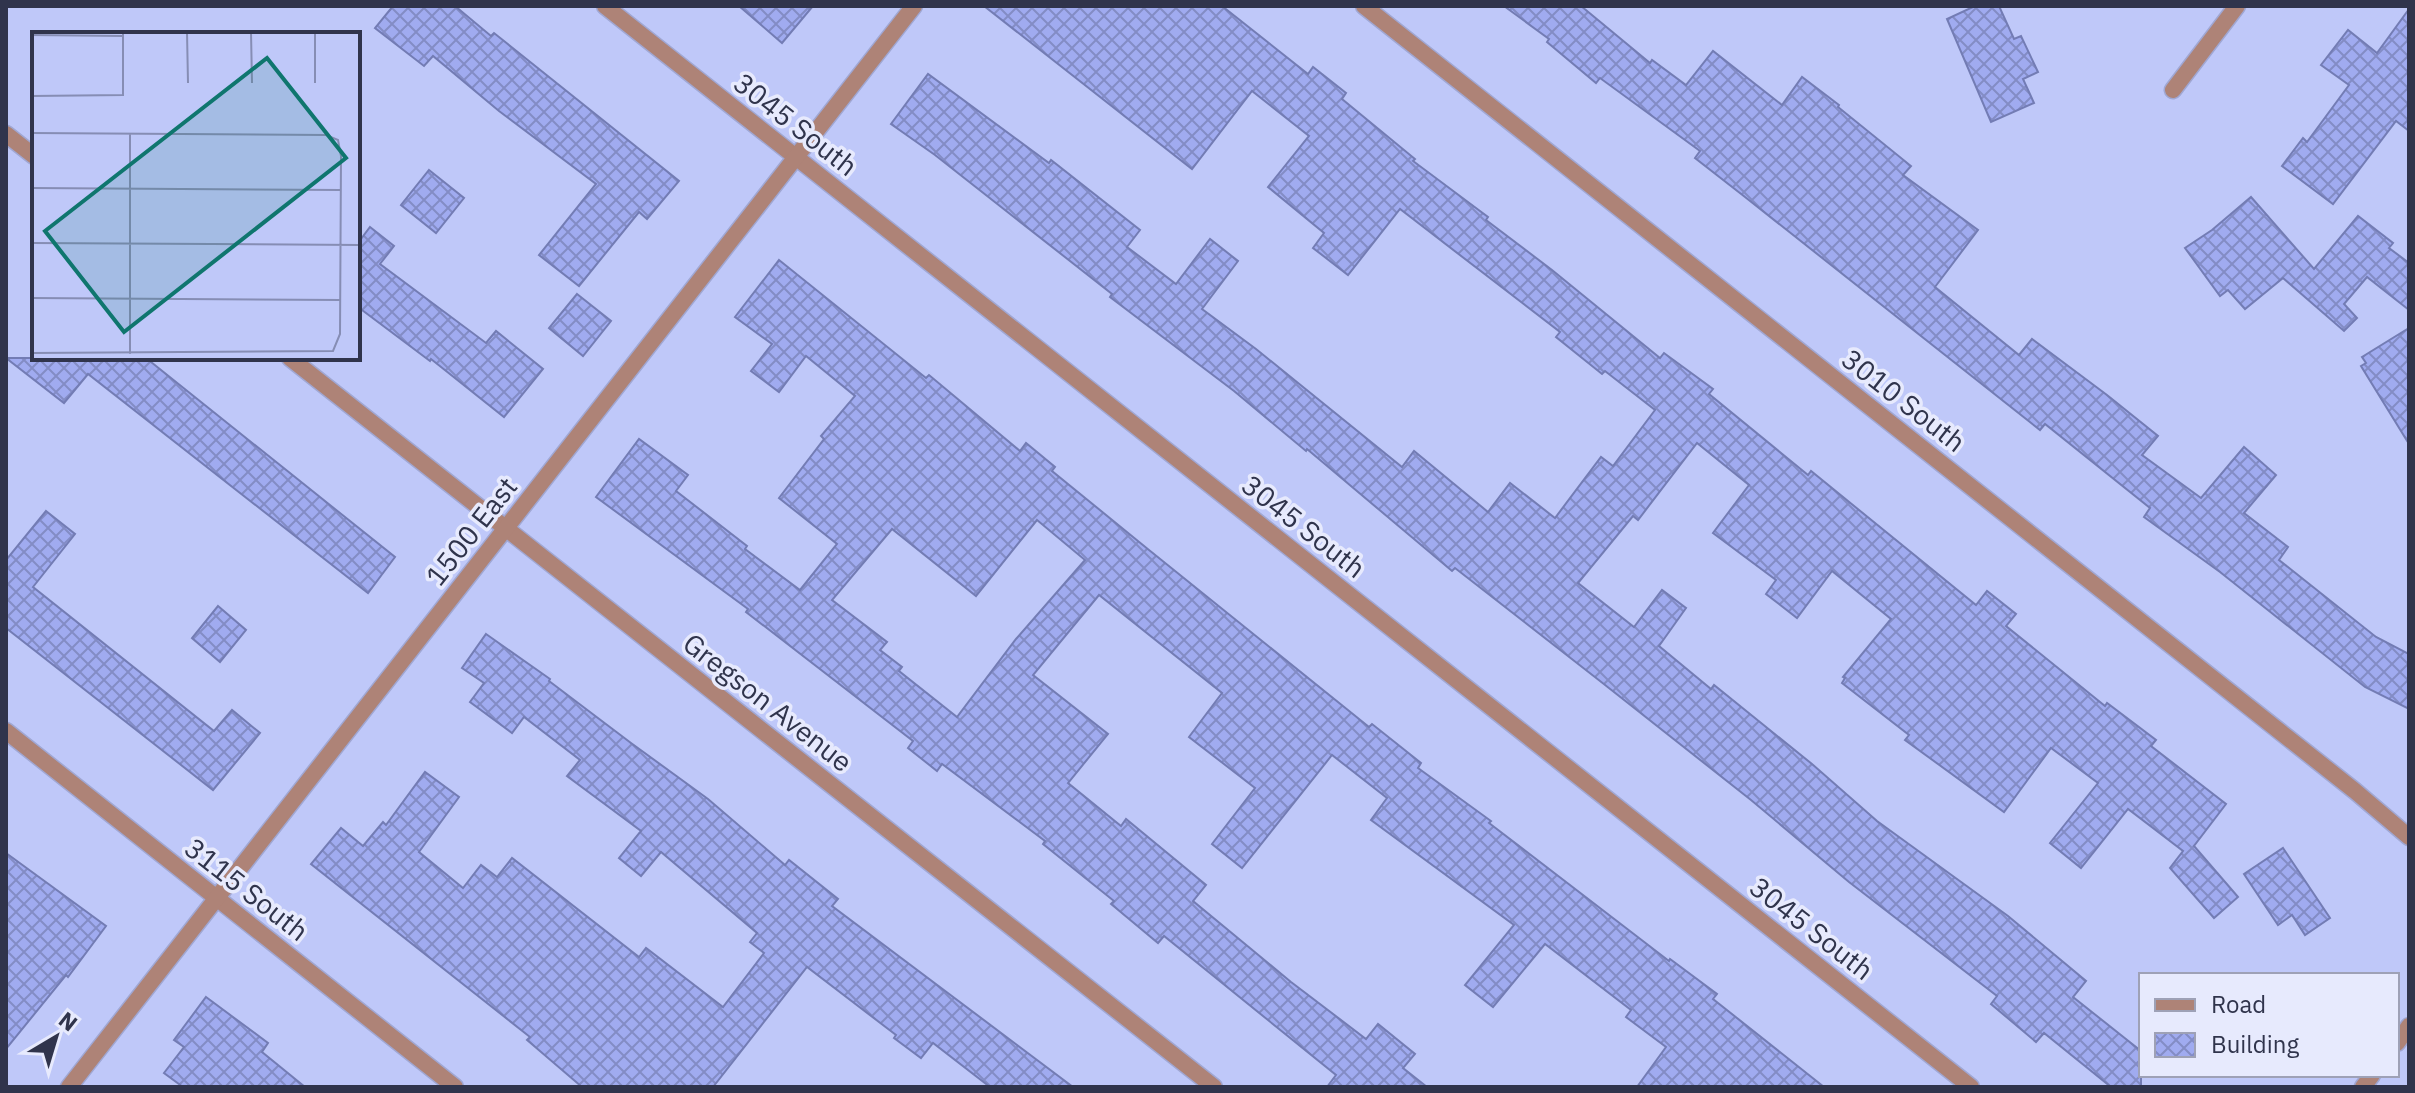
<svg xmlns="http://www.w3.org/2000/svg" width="2415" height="1093" font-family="'IBM Plex Sans',sans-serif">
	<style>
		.building { fill: url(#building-cross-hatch); stroke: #737cb4; stroke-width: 2; fill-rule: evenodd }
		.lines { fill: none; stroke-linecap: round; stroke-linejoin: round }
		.minor-casing { stroke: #a0a7d3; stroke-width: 19 }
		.minor { stroke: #ae8377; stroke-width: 16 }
		.labels { text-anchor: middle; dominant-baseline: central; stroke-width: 7; stroke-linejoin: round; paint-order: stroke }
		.street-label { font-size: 28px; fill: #30344c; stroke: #e7eafd }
		.inset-road { fill: none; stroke: #868db4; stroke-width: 2 }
		.view { fill: #0f766e; fill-opacity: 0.15; stroke: #0f766e; stroke-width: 4 }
		.inset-edge { fill: none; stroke: #30344c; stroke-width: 4 }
	</style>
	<defs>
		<pattern id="building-cross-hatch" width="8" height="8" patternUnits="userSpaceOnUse" patternTransform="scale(2)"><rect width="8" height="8" fill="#a0abf0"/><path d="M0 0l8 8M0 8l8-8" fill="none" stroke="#838cc5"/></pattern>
	</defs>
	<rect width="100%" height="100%" fill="#bfc8f9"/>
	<g class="building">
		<polygon points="393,6 455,6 491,36 494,33 679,181 647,219 639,212 579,286 539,255 596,184 499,111 433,56 424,66 375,28"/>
		<polygon points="739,6 813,6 782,43"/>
		<polygon points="984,6 1222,6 1308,74 1313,67 1346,93 1342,99 1415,159 1413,161 1488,217 1486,220 1552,270 1660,358 1664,353 1713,389 1709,394 1808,475 1811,471 1976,605 1987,591 2016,614 2006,626 2105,706 2107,703 2156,740 2151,746 2226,804 2194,846 2238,897 2214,918 2170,868 2183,851 2128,809 2081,868 2050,843 2098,783 2051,748 2004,812 1905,740 1909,735 1842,683 1845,678 1843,677 1891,619 1832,571 1797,618 1766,594 1776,580 1713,533 1749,485 1697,443 1638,520 1633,516 1578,583 1634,627 1662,590 1686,608 1659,646 1711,689 1714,685 1812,764 1877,821 2008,916 2086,981 2073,997 2141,1051 2141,1087 2111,1087 2044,1033 2036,1042 1991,1004 1997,996 1849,882 1751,800 1600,681 1455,568 1452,571 1307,449 1306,451 1234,391 1110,297 1112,294 935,155 891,124 928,74 1049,163 1051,160 1140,230 1127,247 1176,284 1210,239 1238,261 1202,309 1256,349 1402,467 1414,451 1488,512 1510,483 1555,518 1601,457 1613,466 1655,410 1605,371 1602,374 1556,337 1560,332 1400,209 1348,275 1313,248 1324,233 1268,187 1309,136 1252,91 1192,169"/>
		<polygon points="1504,6 1581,6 1650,63 1652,60 1686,85 1713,51 1782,105 1802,77 1839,105 1838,107 1911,166 1903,175 1978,230 1935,287 2019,355 2032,339 2107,395 2158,436 2142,455 2201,498 2244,447 2276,475 2244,513 2288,547 2279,560 2376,637 2409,654 2409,709 2365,687 2220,572 2144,517 2150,508 2045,424 2040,430 1745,197 1695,158 1700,151 1600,78 1596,83 1547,42 1549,39"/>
		<polygon points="1975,6 1999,6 2014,39 2021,36 2038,72 2023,79 2034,103 1991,122 1947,19"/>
		<polygon points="2409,9 2409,131 2396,121 2333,204 2282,166 2303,138 2307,142 2349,85 2321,65 2348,30 2377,53"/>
		<polygon points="429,170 464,198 436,233 401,205"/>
		<polygon points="2251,197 2314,269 2358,216 2393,243 2389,248 2409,263 2409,310 2367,277 2344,304 2357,318 2344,331 2283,278 2245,309 2228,290 2220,296 2185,248 2212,230"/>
		<polygon points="370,227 394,246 380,264 486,343 496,331 543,369 504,417 431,359 430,361 358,307 358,243"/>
		<path d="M779,260L926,378L929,375L1020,451L1026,443L1055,467L1052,471L1149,550L1369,727L1372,724L1421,763L1418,768L1491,821L1489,823L1669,961L1670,959L1717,994L1713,999L1824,1087H1637L1666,1047L1626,1017L1631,1010L1545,944L1493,1007L1465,985L1514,925L1371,820L1387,798L1332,755L1242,868L1212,844L1255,788L1189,737L1222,693L1099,595L1033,675L1108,734L1068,783L1121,826L1126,819L1206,885L1193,901L1291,982L1366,1039L1378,1024L1415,1054L1403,1068L1427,1087H1327L1336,1075L1164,936L1158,943L1111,904L1114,901L1043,844L1045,841L942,764L937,771L908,748L913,741L746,612L748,609L596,497L639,439L688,475L676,491L747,546L745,549L800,590L837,544L779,498L824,439L821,436L855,396L806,356L779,392L751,371L772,344L735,317ZM1037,520L1085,560L1016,639L957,717L899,671L902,667L880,650L887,642L832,600L892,529L976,596Z"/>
		<polygon points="577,294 611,321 583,356 549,328"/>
		<polygon points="2409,328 2409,444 2361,366 2366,363 2362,357"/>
		<polygon points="6,358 146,358 395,557 368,593 88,374 64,403"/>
		<polygon points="46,511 75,534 33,587 214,731 232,710 260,733 213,790 6,628 6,560"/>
		<polygon points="218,606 246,630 220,662 192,638"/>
		<polygon points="486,634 550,679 549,681 631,743 708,799 785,865 789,860 838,899 832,906 1073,1087 990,1087 933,1043 921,1058 894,1038 896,1035 807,967 713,1087 582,1087 527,1040 530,1037 311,864 341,828 363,846 383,822 386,825 425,772 459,797 419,852 463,888 481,865 497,877 512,858 639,957 646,948 723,1007 764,953 750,942 757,933 661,852 641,876 619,858 641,831 567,776 580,760 524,717 512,733 470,702 484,683 462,668"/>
		<polygon points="2283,848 2330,918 2305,935 2292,915 2278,925 2244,874"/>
		<polygon points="6,853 106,926 68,977 66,975 6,1049"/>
		<polygon points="206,997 268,1043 262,1052 305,1087 183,1087 164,1073 184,1047 174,1040"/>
	</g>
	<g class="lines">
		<defs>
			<g id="minor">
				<polyline points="605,6 1971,1087"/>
				<polyline points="1364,6 2355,791 2409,837"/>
				<polyline points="2173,90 2237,6"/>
				<polyline points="6,134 34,156"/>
				<polyline points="290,358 1214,1087"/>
				<polyline points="6,731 455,1087"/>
				<polyline points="2397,1043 2409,1026"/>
				<polyline points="69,1087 914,6"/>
				<polyline points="2363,1087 2372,1075"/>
			</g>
		</defs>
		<use href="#minor" class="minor-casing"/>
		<use href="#minor" class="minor"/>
	</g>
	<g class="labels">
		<g class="street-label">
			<text transform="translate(796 124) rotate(38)">3045 South</text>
			<text transform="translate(1904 400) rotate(38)">3010 South</text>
			<text transform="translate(1304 526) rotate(38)">3045 South</text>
			<text transform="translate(471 531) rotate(-52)">1500 East</text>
			<text transform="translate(768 702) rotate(38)">Gregson Avenue</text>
			<text transform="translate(247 889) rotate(38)">3115 South</text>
			<text transform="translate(1812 928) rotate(38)">3045 South</text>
		</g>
	</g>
	<g transform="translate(32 32)">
		<rect width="328" height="328" fill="#bfc8f9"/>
		<path class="inset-road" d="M155,0L156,51M219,0L220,51M283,0V51M0,3L91,4M0,64L91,63V0M0,101L294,103L306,108L309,124L308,302L301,319L0,321M0,156L309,158M0,211L328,213M0,266L309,268M98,322V102"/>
		<path class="view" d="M235,26L314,126L92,300L13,199Z"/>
		<rect width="328" height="328" class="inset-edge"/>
	</g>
	<rect width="2415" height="1093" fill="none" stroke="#30344c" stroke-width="16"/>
	<rect x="2139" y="973" width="260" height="104" fill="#e7eafd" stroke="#9ea1b6" stroke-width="2"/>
	<rect x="2155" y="999" width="40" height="12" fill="#ae8377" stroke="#9ea1b6" stroke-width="2"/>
	<text x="2211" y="1013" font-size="24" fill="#30344c">Road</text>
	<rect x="2155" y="1033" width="40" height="24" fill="url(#building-cross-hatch)" stroke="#9ea1b6" stroke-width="2"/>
	<text x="2211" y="1053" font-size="24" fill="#30344c">Building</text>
	<g transform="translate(56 1037) rotate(38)" stroke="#e7eafd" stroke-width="6" paint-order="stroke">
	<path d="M0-6L14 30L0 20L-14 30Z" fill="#30344c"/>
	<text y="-12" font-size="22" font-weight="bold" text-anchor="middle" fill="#30344c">N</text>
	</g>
</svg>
